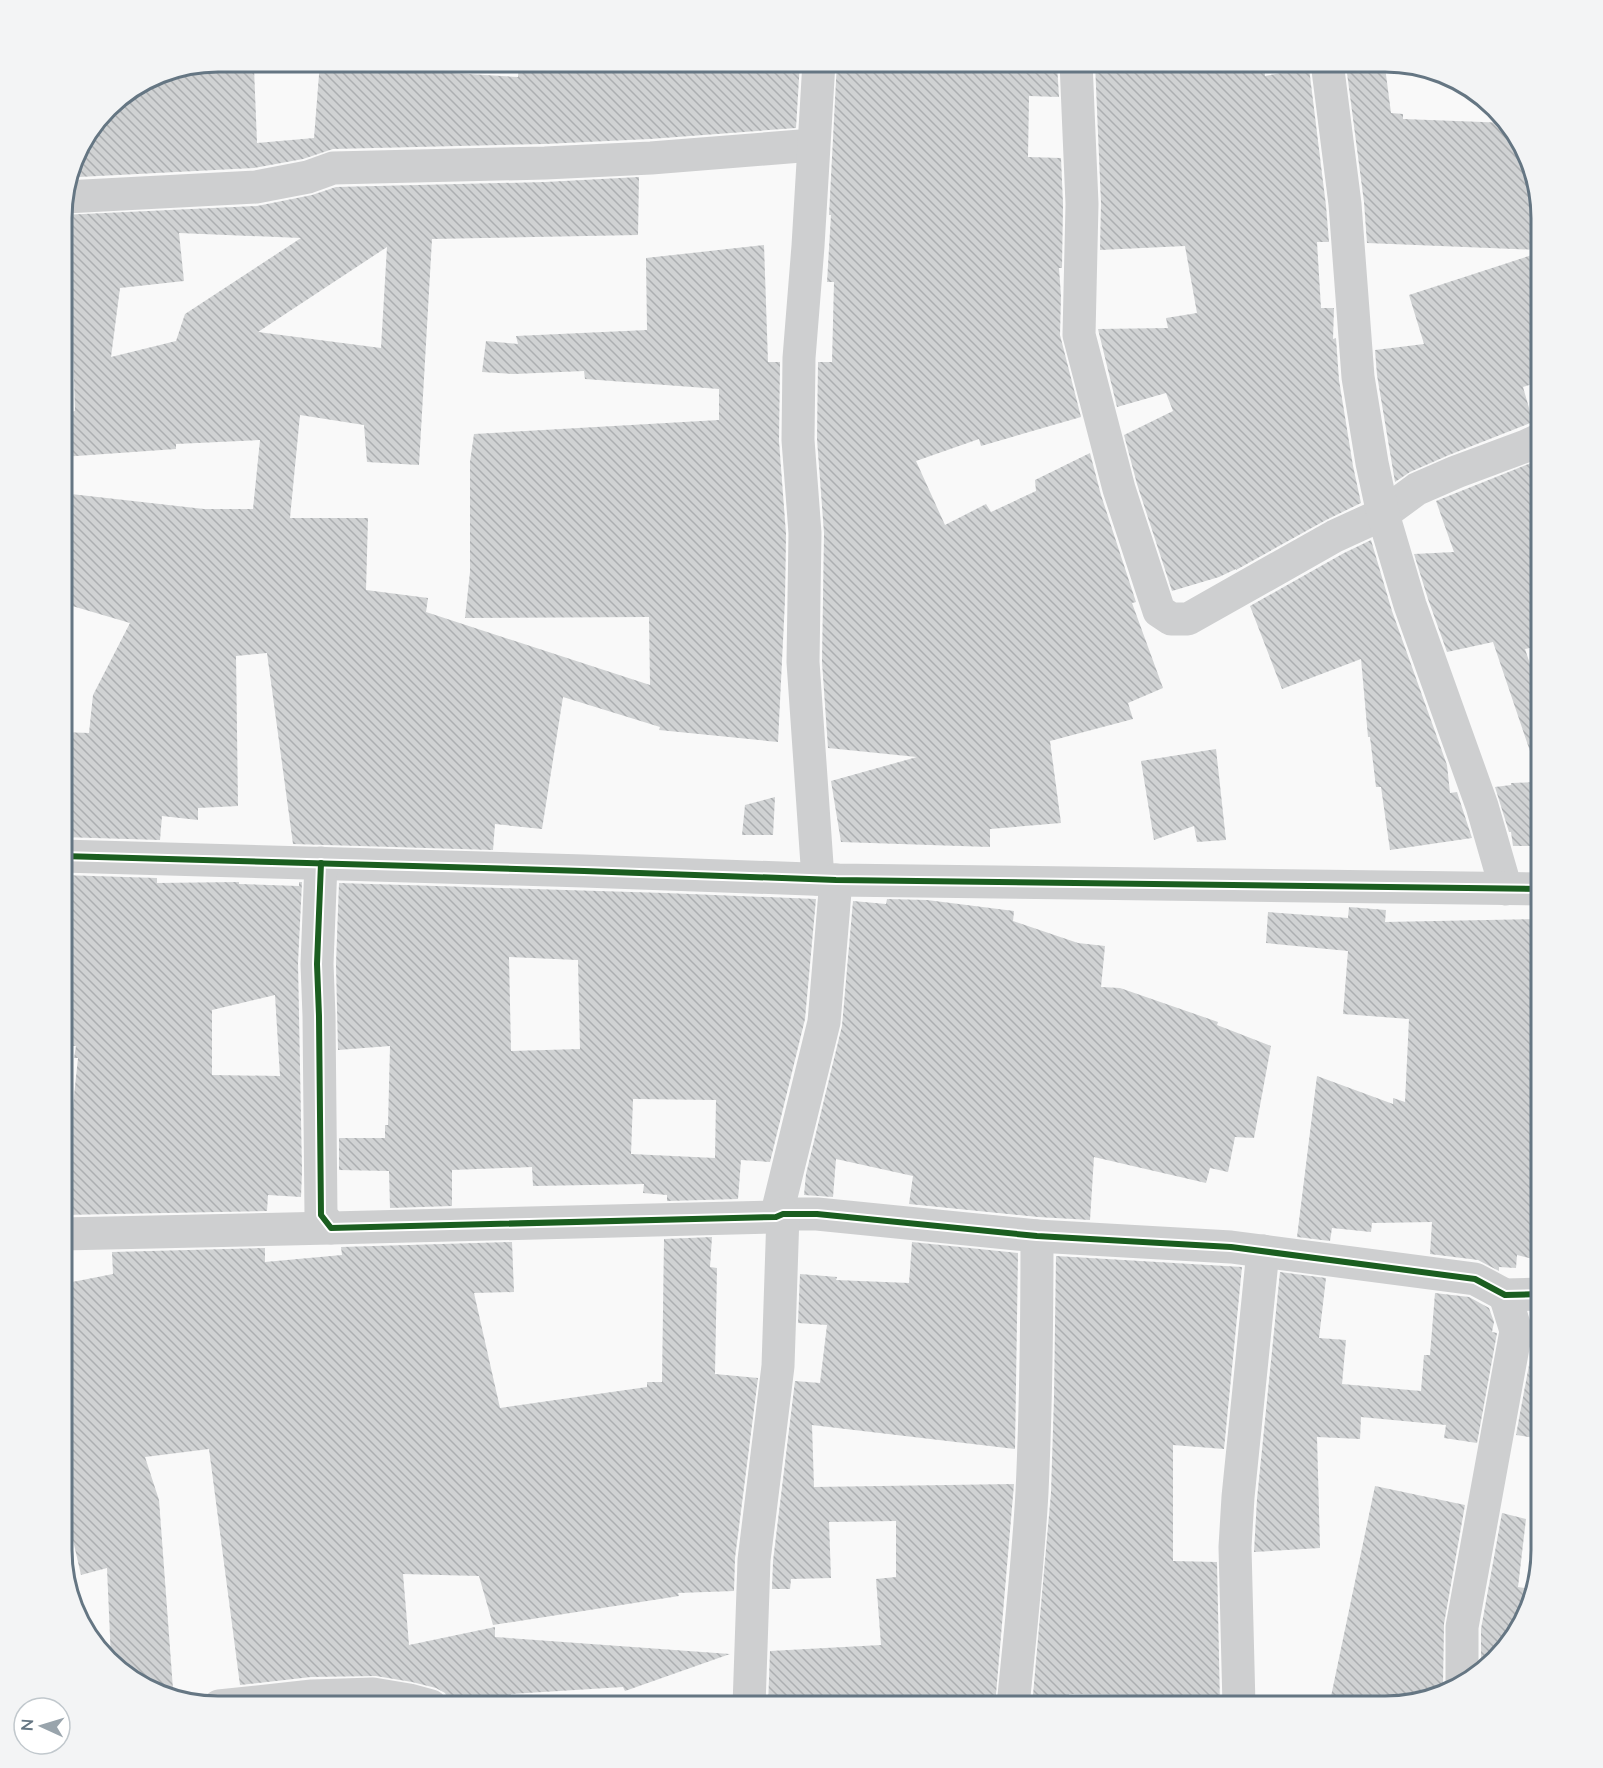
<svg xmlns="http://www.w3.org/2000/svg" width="1603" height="1768" font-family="Lato,sans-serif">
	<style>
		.building { fill: url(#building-back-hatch); fill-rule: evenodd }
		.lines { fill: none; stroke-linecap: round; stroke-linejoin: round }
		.minor { stroke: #cecfd0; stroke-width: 33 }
		.cycleway-casing { stroke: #fff; stroke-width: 10 }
		.cycleway { stroke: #1b5e20; stroke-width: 6 }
		.rim { fill: none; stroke: #657683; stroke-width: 3 }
	</style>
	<defs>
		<pattern id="building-back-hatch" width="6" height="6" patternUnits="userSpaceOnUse" patternTransform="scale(1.5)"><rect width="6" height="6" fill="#d0d2d3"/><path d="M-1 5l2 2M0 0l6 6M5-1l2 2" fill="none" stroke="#acafb1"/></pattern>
	</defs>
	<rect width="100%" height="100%" fill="#f9f9f9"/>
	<g class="building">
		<polygon points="320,62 436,62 435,72 518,77 519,62 800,62 796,128 650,139 544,144 333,149 303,159 254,168 79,177 79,147 115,101 158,73 171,71 254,68 257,143 314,138"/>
		<polygon points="837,62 1055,62 1055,65 1057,65 1059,97 1029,96 1028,157 1061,158 1063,204 1062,268 1059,268 1061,296 1060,335 1081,417 981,446 979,439 916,461 945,525 986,504 991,512 1036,491 1035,480 1090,453 1101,495 1136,602 1132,603 1163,688 1128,703 1133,719 1050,741 1061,823 990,829 990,847 841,842 831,781 917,757 828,748 822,662 824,533 817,439 818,362 832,362 834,282 827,282 831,215 829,215"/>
		<polygon points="1108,62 1265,62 1265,76 1309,68 1326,206 1329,242 1317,242 1321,308 1334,308 1333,339 1336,338 1339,380 1353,466 1361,503 1326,520 1236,570 1236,569 1219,577 1172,591 1137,484 1124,435 1173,411 1166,393 1117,407 1098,329 1168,328 1166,318 1197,313 1185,246 1100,250 1101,203 1095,63"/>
		<polygon points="1385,67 1391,113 1403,114 1403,119 1509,123 1533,167 1541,218 1541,250 1367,243 1364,202 1347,73"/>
		<path d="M639,177L638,235L432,239L419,465L367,462L364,425L300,415L290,518H368L366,590L428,598L426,612L650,685L649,617L465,618L470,572V462L474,434L719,420V389L585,379L584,371L514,374L482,372L486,341L518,344L516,336L647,330L646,258L764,245L768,362H780L779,441L786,534L785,600L778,742L659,730L660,727L563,697L542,829L495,824L493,850L293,844L267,653L236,656L238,806L198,808V820L162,816L160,840L62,837V732L89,733L93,695L130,623L62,603V493L204,509H253L260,440L176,444V449L62,457V414L75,411L72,315H62V215L257,206L312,195L336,187L545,182ZM179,233L301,238L185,314L176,341L111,357L120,288L184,281ZM387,247L381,348L258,332Z"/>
		<polygon points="1541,252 1541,381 1523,387 1533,422 1449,455 1410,472 1395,482 1377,375 1375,350 1424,344 1409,295"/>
		<polygon points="1541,459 1541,646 1525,649 1541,697 1541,768 1536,769 1493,642 1447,652 1428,599 1414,554 1454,552 1436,501"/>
		<polygon points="1371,540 1392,611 1447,765 1450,793 1457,792 1472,838 1390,850 1381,787 1376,787 1370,737 1368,737 1361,659 1282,689 1250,606 1344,553"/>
		<polygon points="1216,749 1226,840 1197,842 1194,826 1154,840 1141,761"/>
		<polygon points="1541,782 1541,846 1513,846 1511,832 1509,832 1495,787 1511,785 1511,783"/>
		<polygon points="775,797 773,835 742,835 745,805"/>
		<path d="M62,875L157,878V883L239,882V884L299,886V882H302L298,963L302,1171L301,1197L268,1195L267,1211L62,1215V1133L70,1134L78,1058H74L76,1046H62ZM275,995L280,1076L212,1075V1010Z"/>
		<path d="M339,883L665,893L816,899L805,1019L770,1162L741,1160L738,1199L667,1201V1195L643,1193L644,1184L533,1186L532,1167L452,1170V1206L390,1208L389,1171L339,1170V1138H385V1125H388L390,1046L338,1050L336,964ZM509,957L578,960L580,1049L511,1051ZM633,1099L716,1100L715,1158L631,1154Z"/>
		<polygon points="887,899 927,900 1014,911 1013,921 1078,943 1105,946 1101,987 1120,988 1218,1022 1217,1025 1271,1046 1254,1138 1235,1137 1228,1172 1210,1168 1206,1183 1094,1157 1090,1220 1038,1217 909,1204 913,1176 836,1159 833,1197 804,1195 806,1174 842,1026 853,901 886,904"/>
		<polygon points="1349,907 1386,910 1385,922 1541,919 1541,1261 1517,1255 1516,1268 1499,1267 1499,1271 1478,1260 1430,1254 1432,1222 1372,1223 1371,1232 1332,1228 1330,1241 1297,1237 1317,1076 1393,1104 1393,1098 1405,1102 1409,1019 1343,1014 1348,951 1266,943 1268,912 1348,918"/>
		<polygon points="712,1237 710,1267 717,1268 715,1374 758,1378 735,1558 734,1591 678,1593 679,1596 493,1625 479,1576 403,1574 409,1645 495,1627 495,1637 730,1654 625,1691 623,1687 511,1694 511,1706 449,1706 449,1701 445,1693 436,1688 412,1682 376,1676 311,1677 240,1685 209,1449 145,1457 159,1500 173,1689 148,1690 111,1659 107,1568 81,1575 62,1492 62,1284 113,1274 112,1252 265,1248 265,1262 342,1255 341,1247 512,1242 514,1292 474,1293 500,1408 647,1387 647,1382 662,1382 664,1239"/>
		<polygon points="912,1242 1018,1253 1015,1449 812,1425 814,1487 1014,1484 995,1706 768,1706 770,1651 881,1645 876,1579 896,1577 896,1521 829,1522 831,1578 791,1579 790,1589 772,1589 773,1561 795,1381 820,1383 827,1325 798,1323 800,1274 837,1277 836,1280 909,1283"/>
		<polygon points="1056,1256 1242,1267 1224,1449 1173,1445 1173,1561 1217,1562 1220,1706 1134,1706 1134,1695 1069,1694 1068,1706 1032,1706 1051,1493 1054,1397"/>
		<polygon points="1280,1272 1326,1278 1319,1338 1346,1340 1342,1384 1421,1391 1424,1355 1430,1355 1435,1293 1469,1297 1489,1308 1494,1322 1492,1332 1497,1333 1477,1443 1444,1438 1446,1425 1361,1417 1360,1439 1317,1437 1320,1548 1254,1552 1257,1499"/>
		<polygon points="1534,1338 1541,1338 1541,1439 1516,1435"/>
		<polygon points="1375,1486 1465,1505 1444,1624 1443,1684 1446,1693 1436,1698 1385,1706 1329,1706"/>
		<polygon points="1502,1513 1526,1519 1518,1587 1532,1589 1525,1620 1481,1674 1481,1629"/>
	</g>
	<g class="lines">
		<g class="minor">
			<polyline points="1076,62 1082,204 1079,335 1119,489 1159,611 1171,619 1188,619 1335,536 1383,514 1417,489 1456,472 1526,446 1541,439"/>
			<polyline points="1327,62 1345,204 1358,377 1372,463 1383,514 1410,605 1482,806 1506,889"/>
			<polyline points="65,197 256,187 308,177 333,168 545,163 651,158 813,145"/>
			<polyline points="62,856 584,871 836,880 1541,889"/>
			<polyline points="321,863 317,964 319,1016 321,1215 331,1228 776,1217 783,1214 817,1214 1037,1236 1231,1247 1475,1279 1505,1295 1541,1294"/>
			<polyline points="818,879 803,662 805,533 798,440 799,358 808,246 819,62"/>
			<polyline points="776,1217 824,1022 836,880"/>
			<polyline points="62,1234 331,1228"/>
			<polyline points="1462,1684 1462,1627 1516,1331 1505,1295"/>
			<polyline points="219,1706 312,1696 373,1694 409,1700 431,1706"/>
			<polyline points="749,1706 754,1560 778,1366 783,1214"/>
			<path d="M1013,1706C1020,1635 1028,1564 1032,1492C1036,1407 1037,1321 1037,1236"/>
			<polyline points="1239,1706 1235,1547 1238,1497 1263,1251"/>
		</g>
		<defs>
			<g id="cycleway">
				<polyline points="62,856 584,871 836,880 1541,889"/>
				<polyline points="321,863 317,964 319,1016 321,1215 331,1228 776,1217 783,1214 817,1214 1037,1236 1231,1247 1475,1279 1505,1295 1541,1294"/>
			</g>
		</defs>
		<use href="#cycleway" class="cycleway-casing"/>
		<use href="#cycleway" class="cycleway"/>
	</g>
	<path d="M0 0H1603V1768H0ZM218 72H1385A146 146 0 0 1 1531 218V1550A146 146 0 0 1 1385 1696H218A146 146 0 0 1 72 1550V218A146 146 0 0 1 218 72Z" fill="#f3f4f5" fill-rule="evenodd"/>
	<path class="rim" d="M218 72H1385A146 146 0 0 1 1531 218V1550A146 146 0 0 1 1385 1696H218A146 146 0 0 1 72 1550V218A146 146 0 0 1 218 72Z"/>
	<g transform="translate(42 1726) rotate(274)"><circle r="28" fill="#ffffff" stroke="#c1c8cd" stroke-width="1.5"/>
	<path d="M0-4.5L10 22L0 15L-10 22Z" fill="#99a4ac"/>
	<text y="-9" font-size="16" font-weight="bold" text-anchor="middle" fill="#657683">N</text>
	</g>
</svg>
